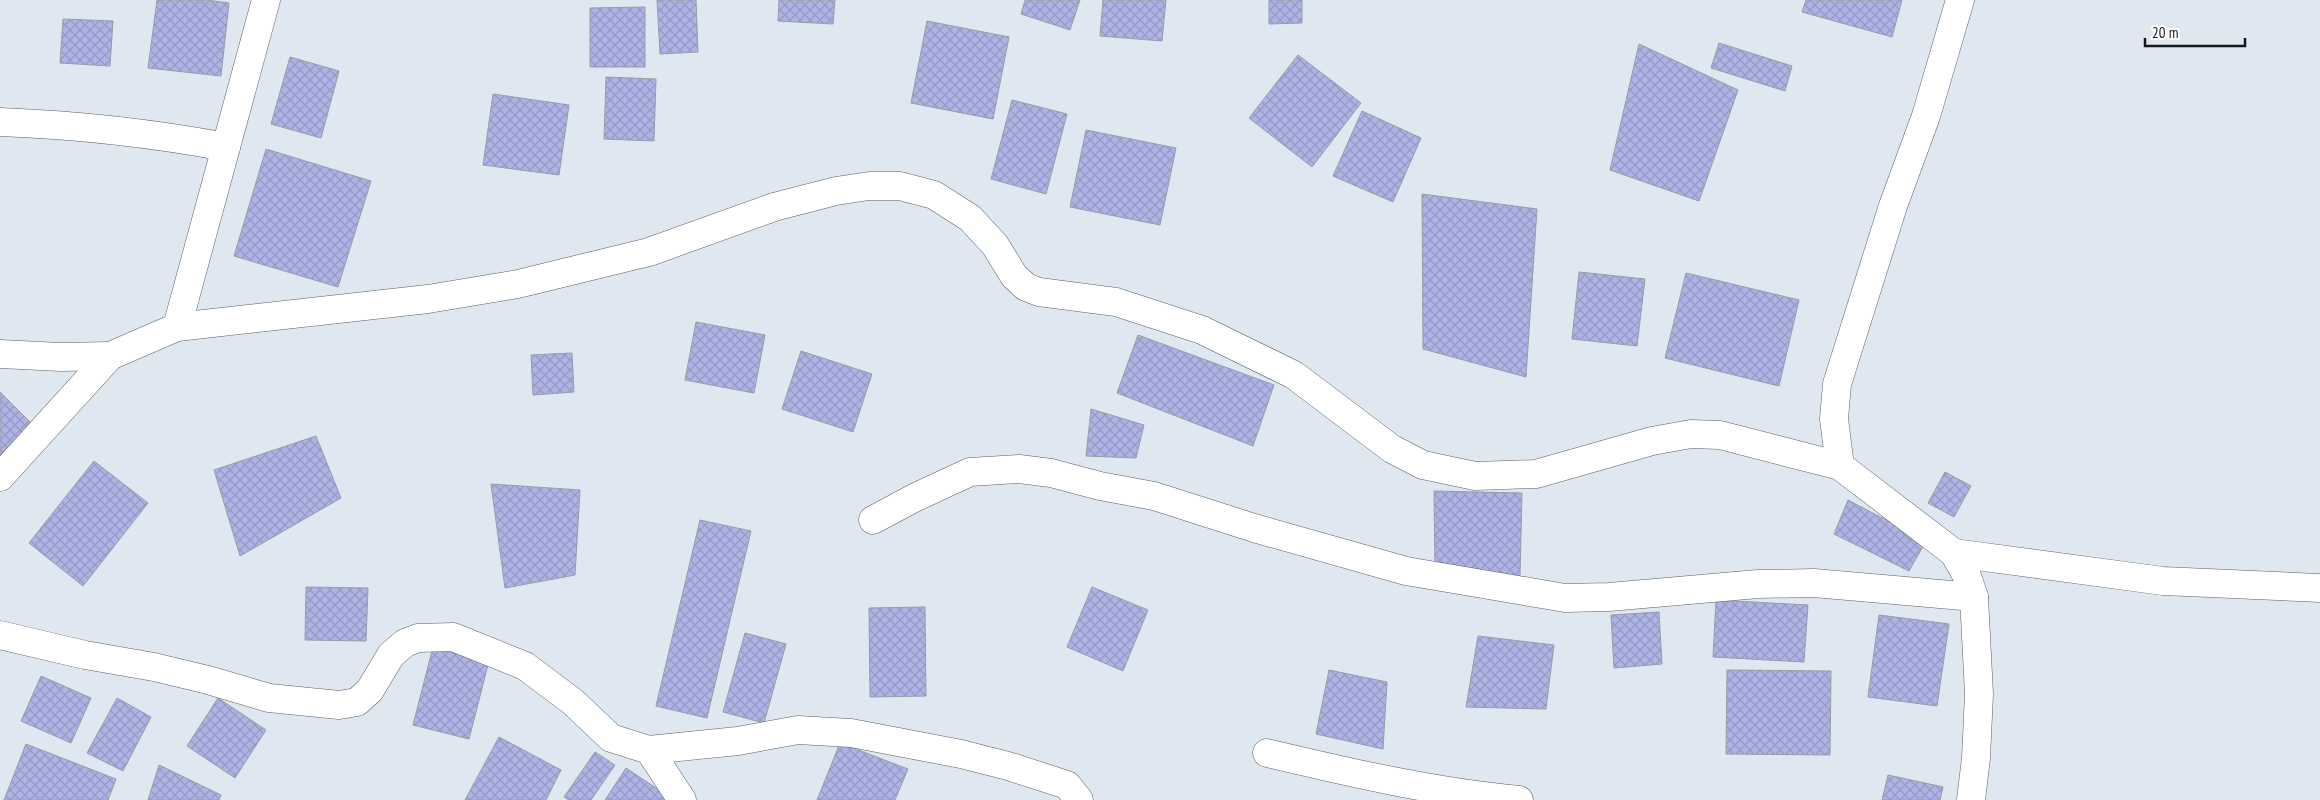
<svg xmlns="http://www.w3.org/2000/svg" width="2320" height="800" font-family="'PT Sans Narrow',sans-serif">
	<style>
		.building { fill: url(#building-cross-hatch); stroke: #999ba5 }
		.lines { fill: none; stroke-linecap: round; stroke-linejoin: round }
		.street-casing { stroke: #596067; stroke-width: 29 }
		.street { stroke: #fff; stroke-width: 28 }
	</style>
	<defs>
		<pattern id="building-cross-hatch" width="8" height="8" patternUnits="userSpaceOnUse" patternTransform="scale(1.25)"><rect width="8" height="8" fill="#adb4e5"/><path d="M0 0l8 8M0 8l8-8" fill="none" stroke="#949ac4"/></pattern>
	</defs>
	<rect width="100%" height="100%" fill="#dfe8f0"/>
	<g class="building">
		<polygon points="157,0 207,0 229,3 221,76 148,68"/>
		<polygon points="657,0 696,0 698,52 660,54"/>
		<polygon points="779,0 835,0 833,24 778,21"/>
		<polygon points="1025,0 1080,0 1070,30 1021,14"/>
		<polygon points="1103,0 1166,0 1162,41 1100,36"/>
		<polygon points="1269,0 1302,0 1302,23 1269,24"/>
		<polygon points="1806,0 1902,0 1892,37 1802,12"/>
		<polygon points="645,7 645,67 590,67 590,8"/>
		<polygon points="63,19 113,21 110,66 60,63"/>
		<polygon points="927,21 1009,37 993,119 911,103"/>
		<polygon points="1719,43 1792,66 1785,91 1711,68"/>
		<polygon points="1639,44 1738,90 1699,201 1610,170"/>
		<polygon points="1298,55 1361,103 1312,167 1249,118"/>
		<polygon points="290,57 339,71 321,138 271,124"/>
		<polygon points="606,77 656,79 654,141 604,139"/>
		<polygon points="493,94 569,105 559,175 483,165"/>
		<polygon points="1012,100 1067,114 1046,194 991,179"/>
		<polygon points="1362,111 1421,138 1393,202 1333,176"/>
		<polygon points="1086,130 1176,148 1160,225 1070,207"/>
		<polygon points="266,149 371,181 338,287 234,256"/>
		<polygon points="1422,194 1537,209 1526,377 1423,349"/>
		<polygon points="1579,272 1645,279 1637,346 1572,339"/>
		<polygon points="1686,273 1799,300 1779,386 1665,358"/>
		<polygon points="696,322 765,335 754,393 685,380"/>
		<polygon points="1138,335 1274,385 1253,446 1117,393"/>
		<polygon points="801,351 872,374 853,432 782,409"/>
		<polygon points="572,353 574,392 533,395 531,355"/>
		<polygon points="0,392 32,424 0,455"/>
		<polygon points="1091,409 1144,425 1136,458 1086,456"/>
		<polygon points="316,436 341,498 240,556 214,470"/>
		<polygon points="94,461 148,503 83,586 29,543"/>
		<polygon points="1945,472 1971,486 1954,517 1928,503"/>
		<polygon points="491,484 580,490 575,575 505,588"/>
		<polygon points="1434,491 1522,493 1520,576 1435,571"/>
		<polygon points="1848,500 1926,541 1909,571 1834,534"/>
		<polygon points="700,520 751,531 707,718 656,706"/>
		<polygon points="306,587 368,588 366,641 305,640"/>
		<polygon points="1092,587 1148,610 1123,671 1067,647"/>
		<polygon points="1716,600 1808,605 1804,662 1713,657"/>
		<polygon points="925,607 926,696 870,697 869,608"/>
		<polygon points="1659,612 1662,664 1614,668 1611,615"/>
		<polygon points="1879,615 1949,624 1937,706 1868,697"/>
		<polygon points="745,633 786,644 764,723 723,712"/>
		<polygon points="1478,636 1554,645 1546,709 1466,707"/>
		<polygon points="434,643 490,657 469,739 413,725"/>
		<polygon points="1329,670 1387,682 1383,749 1316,734"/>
		<polygon points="1727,670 1831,671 1830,755 1726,754"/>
		<polygon points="41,676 91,698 71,743 21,721"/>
		<polygon points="117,698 151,717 123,771 87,753"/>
		<polygon points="218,698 266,730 235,778 187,746"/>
		<polygon points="499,737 561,770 546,800 465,800"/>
		<polygon points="840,743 908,769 895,800 817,800"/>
		<polygon points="26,744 116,779 108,800 4,800"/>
		<polygon points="595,752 615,765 591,800 569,800 564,797"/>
		<polygon points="159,765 221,795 219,800 148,800"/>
		<polygon points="626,768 668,796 666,800 605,800"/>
		<polygon points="1888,775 1943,787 1940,800 1882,800"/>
	</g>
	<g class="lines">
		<defs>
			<g id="street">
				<polyline points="1960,0 1926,116 1893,206 1837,384 1834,419 1840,466 1954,553 1967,576 1974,597 1979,694 1976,758 1971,800"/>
				<path d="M0,122C76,125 151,133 226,147"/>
				<polyline points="177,327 428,299 518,284 649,252 774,207 836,191 869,186 900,186 934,195 970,218 995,245 1014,276 1026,287 1039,292 1116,302 1202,330 1294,375 1392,449 1423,465 1475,476 1536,474 1652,441 1691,434 1720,435 1840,466"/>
				<polyline points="0,354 61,357 110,356 0,477"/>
				<polyline points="110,356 177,327 266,0"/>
				<polyline points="873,520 914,498 970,472 1019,469 1051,473 1100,486 1154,496 1254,528 1406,571 1565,598 1609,597 1758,584 1814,583 1974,597"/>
				<polyline points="1954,553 2163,581 2320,588"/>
				<polyline points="0,635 85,655 154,667 208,680 269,698 339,705 357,702 370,690 391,655 405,643 418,638 453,637 525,666 573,702 611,738 649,750 682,800"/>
				<polyline points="649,750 738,741 798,730 851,733 961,754 1008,766 1067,785 1079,800"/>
				<path d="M1267,753C1351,773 1434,792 1519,800"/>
			</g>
		</defs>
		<use href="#street" class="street-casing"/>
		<use href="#street" class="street"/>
	</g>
	<path d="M2145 38v8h100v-8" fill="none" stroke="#15181b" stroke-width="2.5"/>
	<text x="2152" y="38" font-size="15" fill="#15181b" stroke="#ffffff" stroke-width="4" paint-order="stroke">20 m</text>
</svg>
